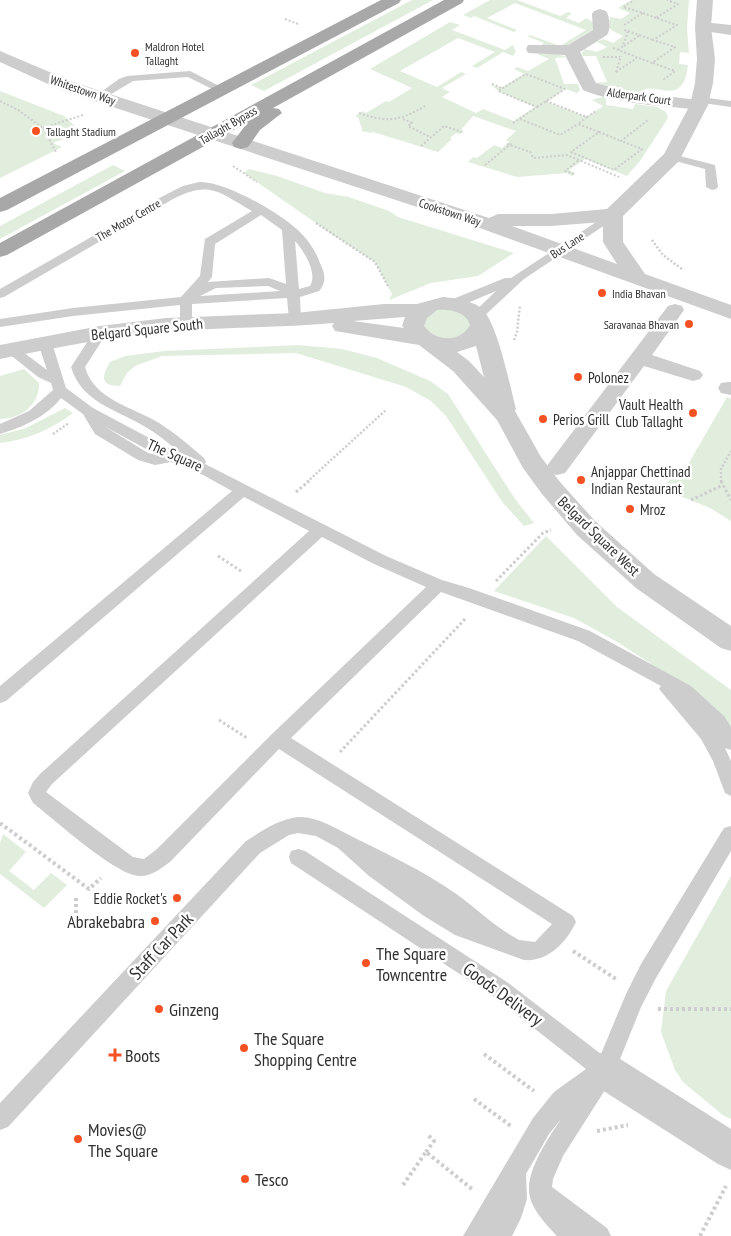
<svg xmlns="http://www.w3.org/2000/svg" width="731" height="1236" font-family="'PT Sans Narrow',sans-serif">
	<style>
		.green { fill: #e1eedd }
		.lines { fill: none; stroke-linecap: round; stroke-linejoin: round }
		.path-far3 { stroke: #cdcdcd; stroke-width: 2; stroke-dasharray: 2 2; stroke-linecap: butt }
		.path-far2 { stroke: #cdcdcd; stroke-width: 2.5; stroke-dasharray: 2 2; stroke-linecap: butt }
		.path-far1 { stroke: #cdcdcd; stroke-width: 3; stroke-dasharray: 2.5 2.5; stroke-linecap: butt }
		.path { stroke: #cdcdcd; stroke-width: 4; stroke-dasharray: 3 3; stroke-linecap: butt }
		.service { fill: #cdcdcd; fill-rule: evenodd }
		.pedestrian { fill: #cdcdcd; fill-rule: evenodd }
		.minor { fill: #cdcdcd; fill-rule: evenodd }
		.tertiary { fill: #cdcdcd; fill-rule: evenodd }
		.primary { fill: #a8a8a8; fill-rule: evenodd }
		.poi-dot { fill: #f65123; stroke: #fff; stroke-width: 2 }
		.labels { text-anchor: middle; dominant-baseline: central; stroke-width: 5; stroke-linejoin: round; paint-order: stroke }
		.far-poi-label { font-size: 12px; fill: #303030; stroke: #fff; text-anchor: start }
		.far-street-label { font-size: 12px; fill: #303030; stroke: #fff }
		.street-label { font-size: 15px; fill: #303030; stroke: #fff }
		.poi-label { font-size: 15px; fill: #303030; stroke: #fff; text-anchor: start }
		.near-poi-label { font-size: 18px; fill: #303030; stroke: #fff; text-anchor: start }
		.near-street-label { font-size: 18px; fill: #303030; stroke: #fff }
	</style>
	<rect width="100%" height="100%" fill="#fff"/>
	<g class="green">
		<polygon points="412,0 433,0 264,91 251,85"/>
		<polygon points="490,0 517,0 560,16 568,12 572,13 566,18 579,23 586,18 593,22 594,29 566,46 540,46 544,43 527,36 530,35 560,46 586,30 515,3 487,18 517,30 514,32 474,16 471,18 463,15"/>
		<path d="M632,0H689L687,29L689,53L680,52L679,64L688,65C683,112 652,77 640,93L595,83L607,82L596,56H583L582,53L585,49L597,52L607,47L597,42L603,39L613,43L623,36L611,30L609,27L610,17L621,19L630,13L618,8Z"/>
		<path d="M450,22L460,25L452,30L505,50L513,45L516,52L513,56L503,52L477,68L472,66L495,52L458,38L400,71L437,87L461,72L466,74L442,88L450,92L442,97L476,113L483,109L514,121L535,107L498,91L492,85L501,88L524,74L514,69L517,67L528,71L549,59L537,54C547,53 558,53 567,57L555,58L564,84H578L580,90L577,93L565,89L547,102L587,117L603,106L592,100L606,96V105L633,109L635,104L657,107L666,112L668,118L640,161L627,176L585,159L569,170L575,173L572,176L567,173L517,177L468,162L473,157L477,158L494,145L502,148L509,142L506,140L516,131L473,116L461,130L464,131L460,134L456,133L450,138L452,139L438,152L373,132L370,133L361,131L362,129L358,117L355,116L363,111L366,113L386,101L389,102L412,88L370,69Z"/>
		<polygon points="0,91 64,116 74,125 71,136 53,143 62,147 0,178"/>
		<polygon points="113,165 125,171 0,239 0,226"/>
		<polygon points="249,169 277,176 325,193 349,197 389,211 398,217 514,253 478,276 431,283 389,300 392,294 375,262 333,235 244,173"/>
		<polygon points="429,307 474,314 472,338 431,342 416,317"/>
		<path d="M298,345L342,349L377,358L430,381L448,394L515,499L534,523L524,526L503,503L446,416L431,401L406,387L296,353L162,356L135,366L127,373L120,386C99,386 102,376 110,362L125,356L164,351Z"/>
		<path d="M24,369L39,383C40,404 21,419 0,419V376Z"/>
		<polygon points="727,397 731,399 731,521 710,508 663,489 671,477 679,480"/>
		<path d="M65,408L73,413C52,429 27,440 0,443V435L26,428Z"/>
		<polygon points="546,536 617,607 731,690 731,732 688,688 619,643 574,618 494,591"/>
		<polygon points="3,834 26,852 9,871 34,890 51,873 67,885 44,908 0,874 0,843"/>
		<polygon points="731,876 731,1119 724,1116 683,1082 675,1070 661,1032 666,991"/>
	</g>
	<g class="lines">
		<g class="path-far3">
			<polyline points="643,13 656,18"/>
			<polyline points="285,19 298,24"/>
			<polyline points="624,25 643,13 623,7 634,0"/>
			<polyline points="628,31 653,40"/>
			<polyline points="624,46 640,35"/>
			<polyline points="613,48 652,63 675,47 653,40 677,25 656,18 678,4 667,0"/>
			<polyline points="618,50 623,46 628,31 624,30"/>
			<polyline points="603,57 620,57"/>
			<polyline points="653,63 675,71 663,80"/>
			<polyline points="616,72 637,58"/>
			<polyline points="616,72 621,56"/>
			<polyline points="492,84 502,88"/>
			<polyline points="0,101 18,110 43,128 56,152"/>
			<polyline points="546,101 587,117 596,111"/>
			<polyline points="537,107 565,89"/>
			<path d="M359,113C388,123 399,121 425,106"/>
			<polyline points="587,117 578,124 599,132 571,152 614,170 642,149 621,141 648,120"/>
			<polyline points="403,119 412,123 408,126 430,137"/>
			<polyline points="520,119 560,135 578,124"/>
			<polyline points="513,123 537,107 498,91 526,74 565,89"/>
			<polyline points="43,128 83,115"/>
			<polyline points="599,132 621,141"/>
			<polyline points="507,144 530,152 533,158 567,155 619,177"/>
			<polyline points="421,146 444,126 462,132"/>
			<polyline points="485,165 512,143"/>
			<polyline points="233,166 257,182"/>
			<polyline points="574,174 565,171 579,160"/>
		</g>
		<g class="path-far2">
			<polyline points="316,223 375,262 389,288"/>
			<polyline points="652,240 663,255 682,269"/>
			<polyline points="514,340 517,332 520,305"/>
			<polyline points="53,434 69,423"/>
			<polyline points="307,482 386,410"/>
			<polyline points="721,482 721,469 731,451"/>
		</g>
		<g class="path-far1">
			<polyline points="721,481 731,500"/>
			<polyline points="296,492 309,481"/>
			<polyline points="691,500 723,485"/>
			<polyline points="218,556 241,571"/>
			<polyline points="496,581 543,533 551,530"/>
			<polyline points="219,720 247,738"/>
			<polyline points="340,752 466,618"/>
		</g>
		<g class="path">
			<polyline points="0,823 89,889 101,878"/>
			<polyline points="76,898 76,914"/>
			<polyline points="573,951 616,979"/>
			<polyline points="658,1009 731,1009"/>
			<polyline points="484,1054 534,1091"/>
			<polyline points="474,1099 511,1126"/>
			<polyline points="597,1131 628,1125"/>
			<polyline points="426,1152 434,1141 428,1135"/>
			<polyline points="403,1185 426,1152 472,1189"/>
			<polyline points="700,1236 726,1186"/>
		</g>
		<g class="service">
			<polygon points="190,71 227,90 222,93 218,92 188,77 133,81 103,99 99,100 94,97 119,79 127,76"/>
			<polygon points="700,97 731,101 731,107 696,102 695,100 696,98"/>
			<polygon points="672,154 715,165 718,187 716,189 712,190 706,187 705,169 668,159 666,157"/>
			<path d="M199,182C224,181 274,210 293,226C305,235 315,249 320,263C325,273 327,283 319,291L300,297L301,320L300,323H290L289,320L287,298L192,304V324L186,328L180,324V305L73,316L0,327V319L73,308L181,297L200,276L205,239L252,211C219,192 210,180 173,199L4,297L0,298V289L165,195L183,186ZM261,215L282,230L286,284L269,278L208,282L212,277L215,244ZM295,241C304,251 318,273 310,286L299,289ZM268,286L280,291L200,296L216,288Z"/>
			<polygon points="613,211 617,213 619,215 617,217 524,279 482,318 477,319 471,315 496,291 458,307 453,308 447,304 448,301 505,278 511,278"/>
			<path d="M100,329L107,333L85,367C94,400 133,407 159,423C175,433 190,446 204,458L206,462L205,464L386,556L442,580L469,588L590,631L691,686L724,716L731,727V750L725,748L731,761V796L725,793L713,761L701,739L659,689L661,686L578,641L441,592L291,738L573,916L576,922C566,943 548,962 524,960L455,935L424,916L369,876L338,848L316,836L298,833L289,835L260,853L8,1127L0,1130V1103L246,841C262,831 279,819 298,817C317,816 335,828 351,836C387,854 422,870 455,893C476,908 496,928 519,940L535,942L552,924L279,749L171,861C162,868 152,876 140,876C116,876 54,819 33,803L28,793L33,782L40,774L309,531L244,497L6,701L0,703V686L232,491L203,475L171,462L155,465L138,460L95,434L83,414L61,398C46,417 23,427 0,434V424L29,411L53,390L51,383L38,377L3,349L10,345L15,346L47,370L38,343L45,339L52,343L66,388L93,408L183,456C170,444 157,433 142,425C114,409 81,401 71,367L95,330ZM104,426L157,455L148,453ZM322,537L374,564L426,587L272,734L157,849L144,859L133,857L46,792L52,784Z"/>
			<path d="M731,826V851L656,978L641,1007L612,1079L563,1156L553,1179L552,1187L607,1228L611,1236H557C546,1224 529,1207 529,1190C528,1168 549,1137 561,1119L549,1134L526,1174L527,1199L521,1218L512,1236H463L533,1118L554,1092L586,1069L493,996L291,863L289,857L291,851L298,849L305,851L507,982L601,1054L626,994L641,964L724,828Z"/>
		</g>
		<g class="pedestrian">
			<polygon points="675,304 682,306 684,310 652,355 700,371 703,375 700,379 693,381 644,366 565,473 557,475 549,473 546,468 549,463 668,306"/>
			<polygon points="728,382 731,382 731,395 721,393 718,388 721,383"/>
		</g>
		<g class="minor">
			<path d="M600,9L606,11C610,16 611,30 607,35L580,52L596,83L629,92L699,100L705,101L708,105L705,109L699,110C660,105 620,105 583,90L565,55L528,53L526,49L528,45H568L593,30L592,14L594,11Z"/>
			<polygon points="703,22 731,25 731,35 697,30 695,27 697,24"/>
			<polygon points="604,1052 617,1057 731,1129 731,1170 718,1164 591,1083 586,1070 591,1057"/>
		</g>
		<g class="tertiary">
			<path d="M697,0H713L711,27L715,59L713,83L708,105L679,161L623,216V242L645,274L731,305V319L466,223L61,90L0,62V51L73,82L489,218L498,214H551L607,209L664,154L690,105L695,83L697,59L695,27ZM603,222V242L617,264L512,226H551Z"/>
			<path d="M443,297C455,298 469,300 480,307C497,319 510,387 516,409L515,411L541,457L560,482L595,521L654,574L731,626V651L721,648L636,588L577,535L542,494L523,468L497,420L453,371L419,345L335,331L332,326L334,323C278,328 222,327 166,332C110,336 55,348 0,359V345L100,326L166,318L295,313L384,304H417ZM437,310C450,309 466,312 470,325C460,343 436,342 424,326L427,318ZM405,317L402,326L404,328L353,321ZM476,346L484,377L469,361L457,352Z"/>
		</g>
		<g class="primary">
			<polygon points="381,0 401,0 399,3 7,210 0,212 0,198"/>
			<polygon points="444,0 464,0 462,3 273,108 279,109 282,113 260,130 248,147 241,149 234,147 232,143 248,122 7,255 0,257 0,243"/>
		</g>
	</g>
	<g class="poi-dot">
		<circle cx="135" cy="53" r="5"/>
		<circle cx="36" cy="131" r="5"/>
		<circle cx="602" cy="293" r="5"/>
		<circle cx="689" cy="324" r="5"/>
		<circle cx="578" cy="377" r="5"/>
		<circle cx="693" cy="413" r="5"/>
		<circle cx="543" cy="419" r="5"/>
		<circle cx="581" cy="480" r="5"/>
		<circle cx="630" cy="509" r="5"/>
		<circle cx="177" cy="898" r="5"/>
		<circle cx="155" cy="921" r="5"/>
		<circle cx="366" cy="963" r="5"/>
		<circle cx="159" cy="1009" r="5"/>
		<circle cx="244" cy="1048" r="5"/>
		<path d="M112.5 1047.5h5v5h5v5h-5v5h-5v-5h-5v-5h5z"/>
		<circle cx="78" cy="1139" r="5"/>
		<circle cx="245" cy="1179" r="5"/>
	</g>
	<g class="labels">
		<g class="far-poi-label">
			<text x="145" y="46">Maldron Hotel<tspan x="145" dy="14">Tallaght</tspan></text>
			<text x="46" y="131">Tallaght Stadium</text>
			<text x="612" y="293">India Bhavan</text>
			<text x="679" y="324" text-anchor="end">Saravanaa Bhavan</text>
		</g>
		<g class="far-street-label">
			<text transform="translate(83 90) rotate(19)">Whitestown Way</text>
			<text transform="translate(639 96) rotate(8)">Alderpark Court</text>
			<text transform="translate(228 125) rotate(-30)">Tallaght Bypass</text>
			<text transform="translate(450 212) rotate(18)">Cookstown Way</text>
			<text transform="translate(128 220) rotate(-30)">The Motor Centre</text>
			<text transform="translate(567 245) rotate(-33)">Bus Lane</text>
		</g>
		<g class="street-label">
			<text transform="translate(147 329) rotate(-6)">Belgard Square South</text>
			<text transform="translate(175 455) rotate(24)">The Square</text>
			<text transform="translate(599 536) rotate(44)">Belgard Square West</text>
		</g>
		<g class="poi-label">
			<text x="588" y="377">Polonez</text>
			<text x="683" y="404" text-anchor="end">Vault Health<tspan x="683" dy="17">Club Tallaght</tspan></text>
			<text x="553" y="419">Perios Grill</text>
			<text x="591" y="471">Anjappar Chettinad<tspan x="591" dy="17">Indian Restaurant</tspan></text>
			<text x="640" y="509">Mroz</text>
			<text x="167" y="898" text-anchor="end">Eddie Rocket's</text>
		</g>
		<g class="near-poi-label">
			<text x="145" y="921" text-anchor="end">Abrakebabra</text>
			<text x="376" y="953">The Square<tspan x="376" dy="21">Towncentre</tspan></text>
			<text x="169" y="1009">Ginzeng</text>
			<text x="254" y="1038">The Square<tspan x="254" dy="21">Shopping Centre</tspan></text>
			<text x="125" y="1055">Boots</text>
			<text x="88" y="1129">Movies@<tspan x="88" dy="21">The Square</tspan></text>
			<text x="255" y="1179">Tesco</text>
		</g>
		<g class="near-street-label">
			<text transform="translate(161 946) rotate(-47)">Staff Car Park</text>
			<text transform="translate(503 994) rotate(36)">Goods Delivery</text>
		</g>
	</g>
</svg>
